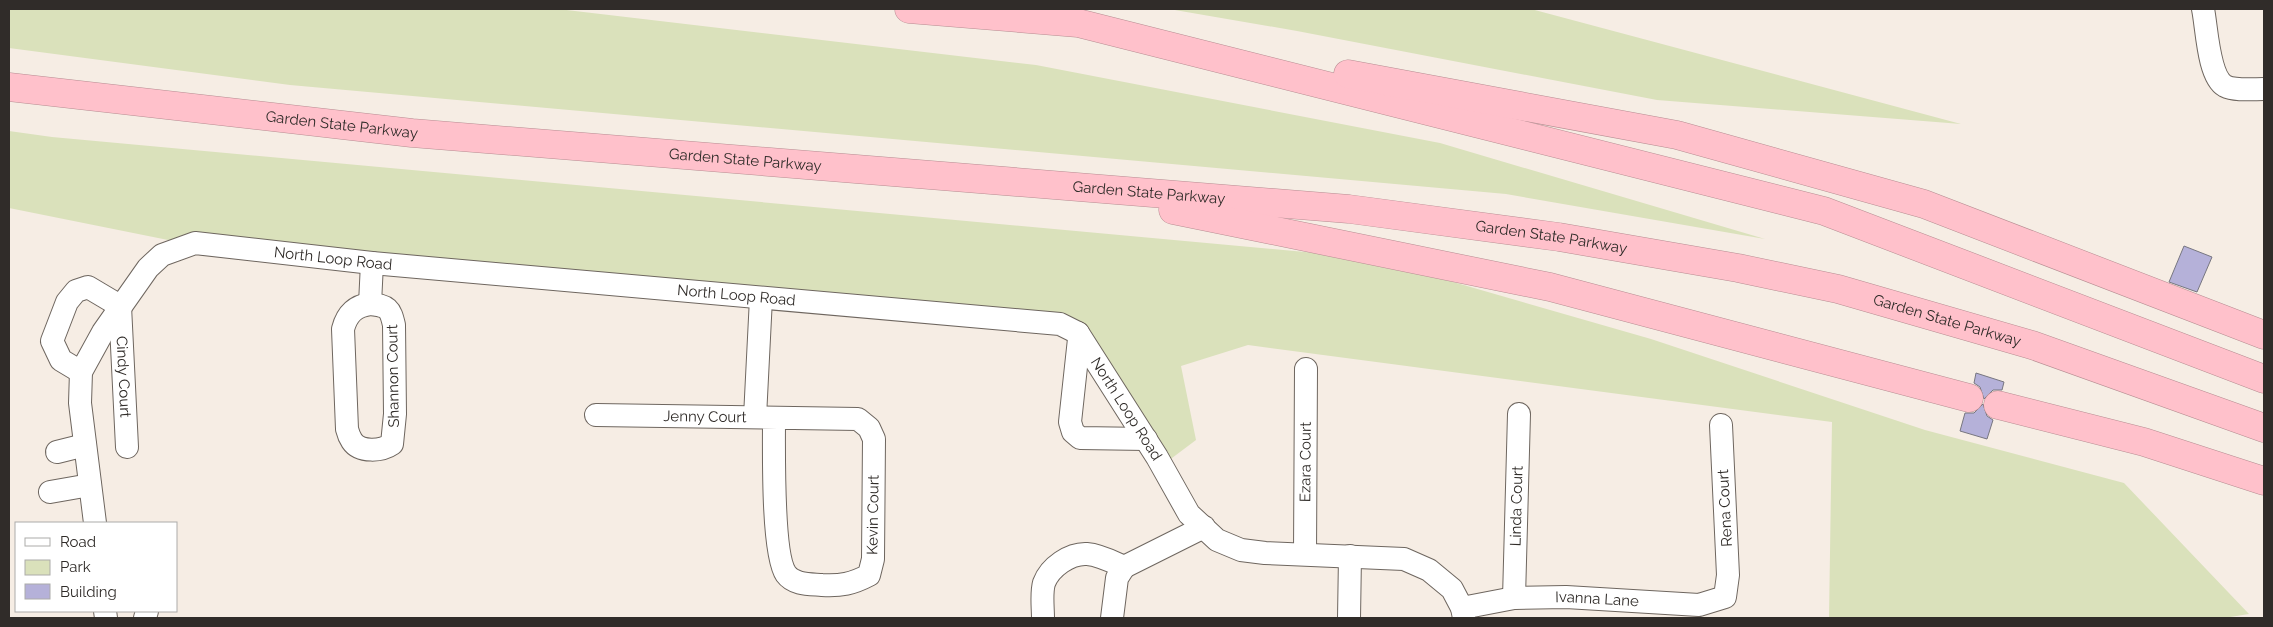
<svg xmlns="http://www.w3.org/2000/svg" width="2273" height="627" font-family="Raleway,sans-serif">
	<style>
		.green { fill: #dae1bb }
		.building { fill: #b5b1d9; stroke: #777680 }
		.lines { fill: none; stroke-linecap: round; stroke-linejoin: round }
		.minor-casing { stroke: #6e665f; stroke-width: 24 }
		.highway-casing { stroke: #b78d92; stroke-width: 29 }
		.minor { stroke: #fff; stroke-width: 22 }
		.highway { stroke: #ffc1cb; stroke-width: 28 }
		.labels { text-anchor: middle; dominant-baseline: central; stroke-width: 4; stroke-linejoin: round; paint-order: stroke }
		.street-label { font-size: 15px; fill: #302c29; stroke: #fff }
	</style>
	<rect width="100%" height="100%" fill="#f6ede4"/>
	<g class="green">
		<polygon points="9,9 558,9 1036,65 1440,143 1765,239 1506,194 290,85 9,48"/>
		<polygon points="1169,9 1531,9 1961,124 1657,100 1297,31"/>
		<polygon points="9,131 52,137 1370,258 1651,339 1925,430 2124,483 2249,614 2224,618 1829,618 1832,422 1248,345 1181,366 1196,440 1164,464 1068,326 183,243 9,208"/>
	</g>
	<g class="building">
		<polygon points="2184,246 2212,257 2197,292 2169,282"/>
		<polygon points="1976,373 2004,382 2002,390 1993,390 1984,399 1980,387 1974,383"/>
		<polygon points="1983,404 1987,416 1993,420 1987,439 1960,431 1965,413 1974,413"/>
	</g>
	<g class="lines">
		<defs>
			<g id="minor">
				<path d="M2203,9C2207,28 2208,76 2225,86C2235,91 2253,89 2264,89"/>
				<path d="M370,304C388,306 390,308 394,325L395,414L392,444C382,451 360,453 352,441C350,438 348,433 347,429L343,329C347,314 355,306 370,304Z"/>
				<polyline points="370,304 372,263"/>
				<polyline points="1078,333 1079,339 1070,422 1073,432 1080,438 1146,439"/>
				<path id="s1" d="M81,372L61,360L52,341L67,302L76,291L88,287L120,306L127,447"/>
				<path id="s2" d="M596,415L858,419L869,428L874,439L873,559L869,575C852,584 841,586 822,585C810,584 794,585 786,574C772,554 774,447 774,418"/>
				<polyline points="755,417 761,298"/>
				<polyline points="57,452 85,445"/>
				<polyline points="50,492 90,485"/>
				<path id="s3" d="M95,523L80,403L81,372L103,332L148,268L162,255L195,243L372,263L1060,324L1078,333L1157,457L1189,514L1217,540L1241,550L1265,553L1404,559L1429,570L1452,589L1462,608L1464,618"/>
				<path id="s4" d="M1305,554L1306,369"/>
				<polyline points="1124,567 1204,527"/>
				<path id="s5" d="M1514,598L1519,414"/>
				<path id="s6" d="M1462,608L1514,598L1566,597L1699,605L1725,597L1728,575L1721,425"/>
				<polyline points="105,611 106,618"/>
				<polyline points="145,618 147,611"/>
				<path d="M1043,618C1043,608 1041,593 1044,583C1050,567 1070,553 1087,554C1100,555 1113,562 1124,567L1117,578L1112,618"/>
				<polyline points="1349,618 1350,556"/>
			</g>
			<g id="highway">
				<polyline points="909,9 1078,23 1824,211 2264,379"/>
				<polyline points="1348,74 1677,135 1924,204 2264,335"/>
				<path id="s7" d="M9,87L412,133L1349,209L1559,237L1738,268L1838,289L2032,345L2264,428"/>
				<polyline points="1173,210 1550,287 1969,398"/>
				<polyline points="1998,405 2144,442 2264,481"/>
			</g>
		</defs>
		<use href="#minor" class="minor-casing"/>
		<use href="#highway" class="highway-casing"/>
		<use href="#minor" class="minor"/>
		<use href="#highway" class="highway"/>
	</g>
	<g class="labels">
		<g class="street-label">
			<text stroke="none"><textPath href="#s7" startOffset="335">Garden State Parkway</textPath></text>
			<text stroke="none"><textPath href="#s7" startOffset="740">Garden State Parkway</textPath></text>
			<text stroke="none"><textPath href="#s7" startOffset="1145">Garden State Parkway</textPath></text>
			<text stroke="none"><textPath href="#s7" startOffset="1550">Garden State Parkway</textPath></text>
			<text stroke="none"><textPath href="#s3" startOffset="469">North Loop Road</textPath></text>
			<text stroke="none"><textPath href="#s3" startOffset="874">North Loop Road</textPath></text>
			<text stroke="none"><textPath href="#s7" startOffset="1955">Garden State Parkway</textPath></text>
			<text transform="translate(393 376) rotate(-91)">Shannon Court</text>
			<text stroke="none"><textPath href="#s1" startOffset="221">Cindy Court</textPath></text>
			<text stroke="none"><textPath href="#s3" startOffset="1309">North Loop Road</textPath></text>
			<text stroke="none"><textPath href="#s2" startOffset="109">Jenny Court</textPath></text>
			<text stroke="none"><textPath href="#s4" startOffset="92">Ezara Court</textPath></text>
			<text stroke="none"><textPath href="#s5" startOffset="92">Linda Court</textPath></text>
			<text transform="translate(1725 508) rotate(-93)">Rena Court</text>
			<text transform="translate(873 515) rotate(-89)">Kevin Court</text>
			<text stroke="none"><textPath href="#s6" startOffset="136">Ivanna Lane</textPath></text>
		</g>
	</g>
	<rect width="2273" height="627" fill="none" stroke="#302c29" stroke-width="20"/>
	<rect x="15" y="522" width="162" height="90" fill="#ffffff" stroke="#acaba9"/>
	<rect x="25" y="538" width="25" height="8" fill="#ffffff" stroke="#acaba9"/>
	<text x="60" y="547" font-size="15" fill="#302c29">Road</text>
	<rect x="25" y="560" width="25" height="15" fill="#dae1bb" stroke="#acaba9"/>
	<text x="60" y="572" font-size="15" fill="#302c29">Park</text>
	<rect x="25" y="584" width="25" height="15" fill="#b5b1d9" stroke="#acaba9"/>
	<text x="60" y="597" font-size="15" fill="#302c29">Building</text>
</svg>
